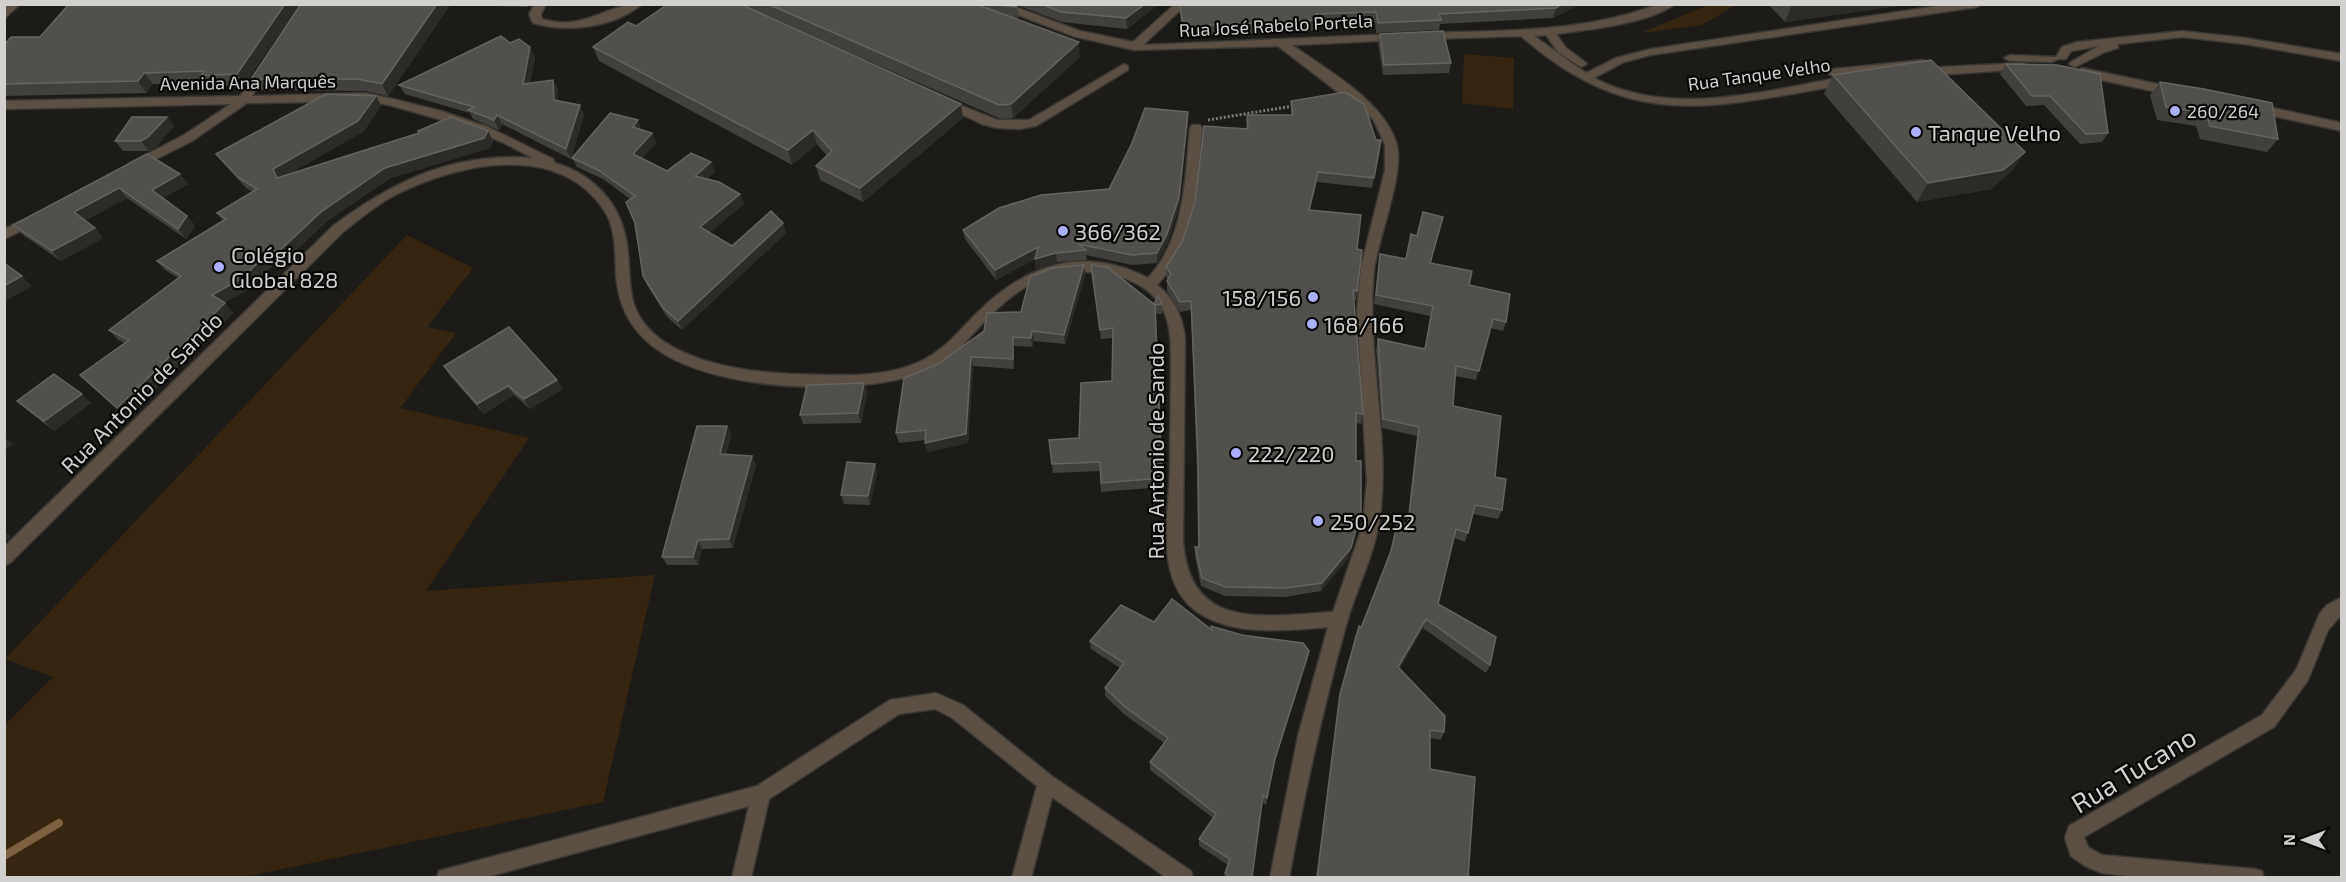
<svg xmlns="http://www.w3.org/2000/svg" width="2346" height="882" font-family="'Exo 2',sans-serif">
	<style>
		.green { fill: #362611 }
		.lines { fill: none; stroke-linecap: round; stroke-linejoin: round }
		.stream { stroke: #7b6140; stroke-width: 8 }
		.minor-casing { stroke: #3a3835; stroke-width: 3 }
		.path { stroke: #7d7b79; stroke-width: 3; stroke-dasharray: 2 2; stroke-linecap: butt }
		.minor { fill: #5b5043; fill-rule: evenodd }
		.wall { fill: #42403c }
		.shaded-wall { fill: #2d2b27 }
		.building { fill: #51504c; stroke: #666460; stroke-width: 1.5 }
		.poi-dot { fill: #acaffb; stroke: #070605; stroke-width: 2 }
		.labels { text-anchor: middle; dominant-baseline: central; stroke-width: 4.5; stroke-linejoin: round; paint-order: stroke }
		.far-street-label { font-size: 18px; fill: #d2d1cf; stroke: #070605 }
		.far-poi-label { font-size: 18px; fill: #d2d1cf; stroke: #070605; text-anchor: start }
		.poi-label { font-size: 22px; fill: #d2d1cf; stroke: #070605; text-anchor: start }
		.street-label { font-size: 22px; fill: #d2d1cf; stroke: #070605 }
		.near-street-label { font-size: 27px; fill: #d2d1cf; stroke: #070605 }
	</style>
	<rect width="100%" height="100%" fill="#1d1b18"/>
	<g class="green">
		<polygon points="1708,5 1736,5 1702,25 1641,33"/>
		<polygon points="1464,54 1514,58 1513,109 1462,103"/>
		<polygon points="407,235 473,268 427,327 456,333 400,408 529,438 426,591 655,575 603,802 244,877 5,877 5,725 53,677 5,659"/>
	</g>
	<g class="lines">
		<polyline class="stream" points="4,856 59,823"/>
		<defs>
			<g id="minor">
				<polygon points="9,4 20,4 4,19 4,9"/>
				<path d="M535,4H546L541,14L542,19C585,32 604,4 642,4C613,28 567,33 533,23L529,14Z"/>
				<path d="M990,4H1007L1080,31L1133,42L1175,4H1187L1144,44L1146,45L1399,34L1405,37L1399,40L1292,45C1328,71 1381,99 1396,142C1406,171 1378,238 1374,270C1365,354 1392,439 1379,523C1374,555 1356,590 1347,622C1323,707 1305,791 1289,878H1270L1298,736L1328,627C1287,630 1236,637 1199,613C1153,583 1169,515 1170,470C1170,435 1171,401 1171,367C1171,336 1172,308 1144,288C1128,277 1108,273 1088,272C1036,269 1004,299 971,336C960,348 948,362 932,369C879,392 786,390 730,378C671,365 620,340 616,274C615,252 616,228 604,210C558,141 459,163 397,194C377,204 360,219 343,232L10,563L4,565V547L333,226C395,180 454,152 533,158L502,142L456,124L389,105L365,101L247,103L192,141L134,170L130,169V163L184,135L231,104L4,109V101L240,96L260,67L264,65L270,69L252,96L365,93L389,98L441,111L488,127L553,159L555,163C598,176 625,209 628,254C630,274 629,295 637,312C661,361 744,372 791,374C834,375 886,380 925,359C947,348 962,327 979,311C1027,264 1084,245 1148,278C1185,238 1185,180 1190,128L1192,125H1200L1202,128C1197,183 1197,242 1157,285C1174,298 1182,316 1185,337L1183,539C1188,632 1264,616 1333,612L1363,525L1367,481L1357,310L1361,267L1385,170V144L1373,119L1278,46L1134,50L1073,36Z"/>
				<path d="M1659,4H1675C1650,23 1588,30 1556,34L1566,48L1585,62L1587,64L1581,67L1558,52L1546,35L1534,36L1586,73L1616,58L1651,49L1951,4H1982L1977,7L1651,55L1624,62L1594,78C1673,119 1767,90 1849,76L1855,80L1849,84C1715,106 1634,135 1521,36L1426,39L1420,36L1426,33C1505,30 1584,33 1659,4Z"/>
				<polygon points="2182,31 2245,38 2342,54 2342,61 2245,44 2182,37 2118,44 2118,48 2105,52 2075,67 2069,64 2071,62 2099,46 2071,51 2066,59 2058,59 2052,62 2010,61 2004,58 2010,55 2056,57 2062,47 2077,42"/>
				<polygon points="1923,60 1929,63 1927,65 1834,77 1828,73 1834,69"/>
				<polygon points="2023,63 2029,67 2027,69 1921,76 1915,72 1921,68"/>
				<polygon points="1124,64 1128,66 1128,70 1036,126 1019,129 997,128 982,124 937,103 943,99 947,100 997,120 1029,120"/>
				<polygon points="2082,68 2176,88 2182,92 2176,96 2078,75 2076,72"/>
				<polygon points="2255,104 2342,123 2342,131 2251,111 2251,105"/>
				<polygon points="34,216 39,217 40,220 39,223 4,239 4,229"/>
				<polygon points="2342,597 2342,614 2328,630 2308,680 2274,727 2084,837 2088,847 2102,855 2255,869 2262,871 2264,878 2147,878 2102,873 2085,866 2071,856 2065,838 2069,826 2262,715 2296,670 2320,613 2327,605"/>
				<polygon points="936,693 963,705 1053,777 1191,871 1193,878 1167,878 1052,797 1031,878 1012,878 1037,786 951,717 935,709 899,714 769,799 751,878 732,878 749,806 483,878 437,878 439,871 446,869 757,786 890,700"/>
			</g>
		</defs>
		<use href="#minor" class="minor-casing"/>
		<polyline class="path" points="1208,120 1293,106"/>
		<use href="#minor" class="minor"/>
	</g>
	<g class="wall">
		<polygon points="300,4 244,85 209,87 205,83 153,84 146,93 4,96 4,42"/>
		<polygon points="301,4 529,4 528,7 450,5 388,96 365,91 258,90 251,79"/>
		<polygon points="668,4 976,4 987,9 986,4 1017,7 1019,18 1008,17 1080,57 1013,118 1001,119 768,17 963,118 863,202 820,180 816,166 827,156 817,144 792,165 599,61 593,47 636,26"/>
		<polygon points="1014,4 1159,4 1127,29 1062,22"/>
		<polygon points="1180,4 1580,4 1553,18 1440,24 1439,30 1376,33 1375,22 1320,24 1319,30 1193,36 1182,30 1180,14"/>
		<polygon points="1768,4 1911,4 1785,22"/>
		<polygon points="1380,34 1451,63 1449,73 1383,75 1378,43"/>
		<polygon points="510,43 535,57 530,83 553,80 558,89 558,101 584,115 571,159 502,124 499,130 473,119 470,113 405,94 399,85"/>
		<polygon points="2006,64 2108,133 2102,142 2080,144 2044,105 2026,106 2000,74"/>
		<polygon points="1833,75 2013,170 1991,189 1917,202 1824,94"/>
		<polygon points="2160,82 2278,139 2267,152 2200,139 2196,126 2157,120 2150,95"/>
		<polygon points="376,96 381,106 364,131 287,175 488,131 493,141 490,148 391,178 327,221 283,263 278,260 249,289 224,303 233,313 127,417 80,375 125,343 118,340 109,330 178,278 165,270 157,261 223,221 217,213 253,192 246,188 224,164 216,154"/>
		<polygon points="1291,101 1376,140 1381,140 1372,188 1317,182 1310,210 1357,249 1357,291 1356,300 1354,300 1363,414 1361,424 1356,423 1356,461 1361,512 1349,557 1321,591 1285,597 1225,596 1201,586 1195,556 1195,547 1198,547 1197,471 1191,310 1180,312 1167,291 1167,281 1168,279 1166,277 1166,267 1182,242 1246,129 1247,115 1291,115"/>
		<polygon points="167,117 174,126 156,147 149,151 123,151 115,141"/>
		<polygon points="1188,122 1179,207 1167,244 1157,263 1132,265 1086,255 1087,260 1057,262 1036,269 1035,259 996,280 965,239 963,230 1109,189"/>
		<polygon points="642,130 652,133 656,143 642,158 667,171 715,172 707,179 744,204 709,233 732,246 783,223 786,233 682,330 667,317 647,285 643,276 630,199 603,179 577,167 572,158"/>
		<polygon points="147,154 180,174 188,184 163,198 187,216 195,226 186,239 127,198 85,220 95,228 103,238 61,261 23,235 13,225"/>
		<polygon points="1443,217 1431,263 1469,285 1506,322 1503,331 1490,328 1476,380 1455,376 1453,406 1495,477 1502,510 1498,519 1473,514 1465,542 1454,538 1438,604 1490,665 1486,673 1423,628 1400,668 1444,732 1441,740 1430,738 1430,769 1468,878 1316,878 1340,694 1361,628 1407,525 1417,436 1382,428 1376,349 1378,339 1425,349 1430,316 1374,304 1380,254 1406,259 1417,236"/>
		<polygon points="1084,265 1085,274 1065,344 1034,341 1032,347 1014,346 1014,369 973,366 968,443 927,452 925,440 899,443 896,433 938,364 1021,312"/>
		<polygon points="1091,265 1154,304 1162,304 1162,314 1156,314 1162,487 1101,492 1100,471 1053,473 1052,464 1079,438 1112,381 1113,338 1101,339"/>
		<polygon points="444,366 557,380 563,389 530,409 514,395 484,414 450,376"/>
		<polygon points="864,383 867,392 861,423 803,424 800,415"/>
		<polygon points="17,401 91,403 54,431 27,410"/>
		<polygon points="727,426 731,435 726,455 756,465 733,548 702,549 698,565 667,565 662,557"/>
		<polygon points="875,464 877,473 870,505 844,504 841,495"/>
		<polygon points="1154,622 1211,629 1211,626 1308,659 1273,766 1266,805 1262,802 1252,878 1224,878 1225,873 1228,865 1199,846 1199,839 1213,818 1150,770 1150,762 1164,743 1125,715 1105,696 1105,688 1120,668 1091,649 1090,641"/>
	</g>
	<g class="shaded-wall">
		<polygon points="285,4 300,4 244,85 237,74"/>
		<polygon points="437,4 450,5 388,96 382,84"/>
		<polygon points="1145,4 1159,4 1127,29 1126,18"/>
		<polygon points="1562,4 1580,4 1553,18 1556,8"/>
		<polygon points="1792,4 1911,4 1785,22"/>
		<polygon points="1079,42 1080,57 1013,118 1011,104"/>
		<polygon points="530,47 535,57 528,94 523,84"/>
		<polygon points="144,73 153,84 146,93 138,81"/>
		<polygon points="553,80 558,89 558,110 554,100"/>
		<polygon points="376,96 381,106 364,131 280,179 277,178 273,169"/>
		<polygon points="961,104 963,118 863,202 860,188"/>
		<polygon points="580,105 584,115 571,159 566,149"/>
		<polygon points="1188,112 1188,122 1179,207 1167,244 1157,263 1157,253"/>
		<polygon points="497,115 502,124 499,130 494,120"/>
		<polygon points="167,117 174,126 156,147 149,151 141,141"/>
		<polygon points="638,120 642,130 633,127"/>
		<polygon points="813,130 817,144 792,165 788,150"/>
		<polygon points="488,131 493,141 490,148 391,178 327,221 283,263 276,254 321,212 385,168"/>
		<polygon points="652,133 656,143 637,163 633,154"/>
		<polygon points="2025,152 2013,170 1991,189 1917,202 1928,183"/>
		<polygon points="711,162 715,172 699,186 695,176"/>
		<polygon points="1318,172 1317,182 1308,220 1309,210"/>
		<polygon points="180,174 188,184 160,200 152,190"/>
		<polygon points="119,188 127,198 83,222 74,212"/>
		<polygon points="740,194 744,204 704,237 700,227"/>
		<polygon points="187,216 195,226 186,239 178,229"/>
		<polygon points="783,223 786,233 682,330 678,321"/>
		<polygon points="95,228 103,238 61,261 52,251"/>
		<polygon points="1038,247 1039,257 996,280 995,270"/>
		<polygon points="271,250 278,260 249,289 220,305 212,295"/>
		<polygon points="1056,253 1057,262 1036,269 1035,259"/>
		<polygon points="1084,265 1085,274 1065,344 1064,335"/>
		<polygon points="22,276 32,286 4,302 4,286"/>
		<polygon points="225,303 233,313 127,417 117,408"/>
		<polygon points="1032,331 1034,341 1032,347 1031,338"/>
		<polygon points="1013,337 1014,346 1014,369 1013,359"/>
		<polygon points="971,357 973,366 968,443 927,452 925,443"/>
		<polygon points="557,380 563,389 530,409 524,399"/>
		<polygon points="864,383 867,392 861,423 858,413"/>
		<polygon points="508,386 514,395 484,414 477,404"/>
		<polygon points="82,394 91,403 54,431 44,421"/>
		<polygon points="727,426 731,435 724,463 720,454"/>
		<polygon points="4,437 13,444 4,451"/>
		<polygon points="752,456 756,465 733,548 729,539"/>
		<polygon points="875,464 877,473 870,505 868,496"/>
		<polygon points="1361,512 1349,557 1321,591 1322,583"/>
		<polygon points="4,531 11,537 4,542"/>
		<polygon points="698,540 702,549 698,565 693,557"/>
		<polygon points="1426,619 1423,628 1396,675 1398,667"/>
		<polygon points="1309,651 1308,659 1273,766 1266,805 1275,759"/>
	</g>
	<g class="building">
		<polygon points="69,4 285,4 237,74 201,76 204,71 144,73 138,81 4,84 4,42 7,42 11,37 40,37"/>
		<polygon points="301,4 437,4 382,84 358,79 251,79"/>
		<polygon points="668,4 740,4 961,104 860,188 816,166 832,151 813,130 788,150 593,47 628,22 636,26"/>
		<polygon points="768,4 976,4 1079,42 1011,104 999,105"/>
		<polygon points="988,4 1011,4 1017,7"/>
		<polygon points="1041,4 1145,4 1126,18 1061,12"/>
		<polygon points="1180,4 1562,4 1556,8 1439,14 1441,20 1378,23 1376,12 1316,14 1320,20 1193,26 1182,20"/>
		<polygon points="1443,31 1451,63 1384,65 1380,34"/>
		<polygon points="501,36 510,43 519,39 530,47 523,84 553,80 554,100 580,105 566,149 497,115 494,120 468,110 474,107 399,85"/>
		<polygon points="1931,60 2025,152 2003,170 1928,183 1833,75"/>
		<polygon points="2006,64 2057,65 2100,74 2108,133 2086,134 2050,96 2032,96"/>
		<polygon points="2160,82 2204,89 2272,103 2278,139 2210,126 2206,113 2166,107"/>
		<polygon points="1345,92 1364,104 1376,140 1381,140 1374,178 1318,172 1309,210 1361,215 1357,249 1362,250 1357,291 1353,290 1363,414 1356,413 1356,461 1361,461 1361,512 1351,548 1322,583 1286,588 1225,587 1202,578 1195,547 1199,547 1198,462 1191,301 1180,302 1167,281 1171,274 1166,267 1182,242 1195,202 1204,126 1248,129 1247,115 1293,115 1291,101"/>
		<polygon points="326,94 376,96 358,121 273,169 277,178 419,133 418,131 451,117 488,131 484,138 385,168 321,212 276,254 271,250 241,279 212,295 225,303 117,408 80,375 129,340 109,330 181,276 157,261 226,219 217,213 257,189 239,178 216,154"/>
		<polygon points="1145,108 1188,112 1179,197 1167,234 1157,253 1132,255 1078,244 1086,250 1056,253 1035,259 1038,247 995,270 963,230 999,208 1041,195 1109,189 1132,143"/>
		<polygon points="610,113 638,120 633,127 652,133 633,154 667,171 691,153 711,162 695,176 719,182 740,194 700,227 732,246 771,211 783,223 678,321 663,308 643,276 635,223 626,202 635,196 598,170 572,158"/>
		<polygon points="132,117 167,117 148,137 141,141 115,141"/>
		<polygon points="147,154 180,174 152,190 187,216 178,229 119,188 74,212 95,228 52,251 13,225"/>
		<polygon points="1423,212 1443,217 1430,263 1472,271 1469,285 1510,294 1506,322 1493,319 1479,371 1456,366 1453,406 1501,416 1495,477 1506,479 1502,510 1475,505 1468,533 1456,529 1438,604 1496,637 1490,665 1426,619 1398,667 1445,716 1444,732 1430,730 1430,769 1475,777 1468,878 1317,878 1340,694 1359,626 1361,628 1391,551 1398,521 1408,525 1419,427 1383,419 1378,339 1425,349 1433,306 1376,295 1380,254 1406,259 1411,234 1417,236"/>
		<polygon points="4,263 22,276 4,286"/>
		<polygon points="1084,265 1064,335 1032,331 1031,338 1013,337 1013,359 971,357 966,434 925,443 926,430 896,433 904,378 938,364 984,331 987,313 1021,312 1030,277 1052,268"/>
		<polygon points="1091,265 1107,267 1154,304 1158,296 1162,304 1155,305 1162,478 1101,483 1100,462 1052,464 1049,440 1079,438 1081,383 1112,381 1113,328 1100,330"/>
		<polygon points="509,327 557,380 524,399 508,386 477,404 444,366"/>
		<polygon points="54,374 82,394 44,421 17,401"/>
		<polygon points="864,383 858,413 800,415 807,385"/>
		<polygon points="697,426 727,426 720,454 752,456 729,539 698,540 693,557 662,557"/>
		<polygon points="847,462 875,464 868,496 841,495"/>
		<polygon points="1172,599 1212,630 1211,626 1242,635 1303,643 1309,651 1275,759 1267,798 1263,795 1252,878 1232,878 1225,873 1230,859 1199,839 1216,814 1150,762 1168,738 1125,707 1105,688 1124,663 1090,641 1121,605 1154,622"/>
	</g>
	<g class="poi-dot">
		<circle cx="2175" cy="111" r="6"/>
		<circle cx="1916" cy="132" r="6"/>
		<circle cx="1063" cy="231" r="6"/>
		<circle cx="219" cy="267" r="6"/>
		<circle cx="1313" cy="297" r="6"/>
		<circle cx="1312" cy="324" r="6"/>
		<circle cx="1236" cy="453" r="6"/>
		<circle cx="1318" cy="521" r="6"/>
	</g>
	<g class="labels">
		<g class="far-street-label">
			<text transform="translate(1276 25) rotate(-3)">Rua José Rabelo Portela</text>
			<text transform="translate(1759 74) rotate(-8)">Rua Tanque Velho</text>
			<text transform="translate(248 82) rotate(-1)">Avenida Ana Marquês</text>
		</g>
		<g class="far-poi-label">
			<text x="2187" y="111">260/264</text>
		</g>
		<g class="poi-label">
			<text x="1928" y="132">Tanque Velho</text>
			<text x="1075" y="231">366/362</text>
			<text x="231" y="254">Colégio<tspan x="231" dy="25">Global 828</tspan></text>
			<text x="1301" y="297" text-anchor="end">158/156</text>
			<text x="1324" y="324">168/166</text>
			<text x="1248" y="453">222/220</text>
			<text x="1330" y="521">250/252</text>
		</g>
		<g class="street-label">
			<text transform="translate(141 392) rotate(-45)">Rua Antonio de Sando</text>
			<text transform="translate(1155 451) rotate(-90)">Rua Antonio de Sando</text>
		</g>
		<g class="near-street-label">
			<text transform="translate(2133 769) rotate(-31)">Rua Tucano</text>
		</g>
	</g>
	<rect width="2346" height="882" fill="none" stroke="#d2d1cf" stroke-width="12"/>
	<g transform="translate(2304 840) rotate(270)" stroke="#070605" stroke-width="4.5" paint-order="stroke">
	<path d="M0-4.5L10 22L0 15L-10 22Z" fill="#d2d1cf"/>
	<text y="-9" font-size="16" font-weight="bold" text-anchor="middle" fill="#d2d1cf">N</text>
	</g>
</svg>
